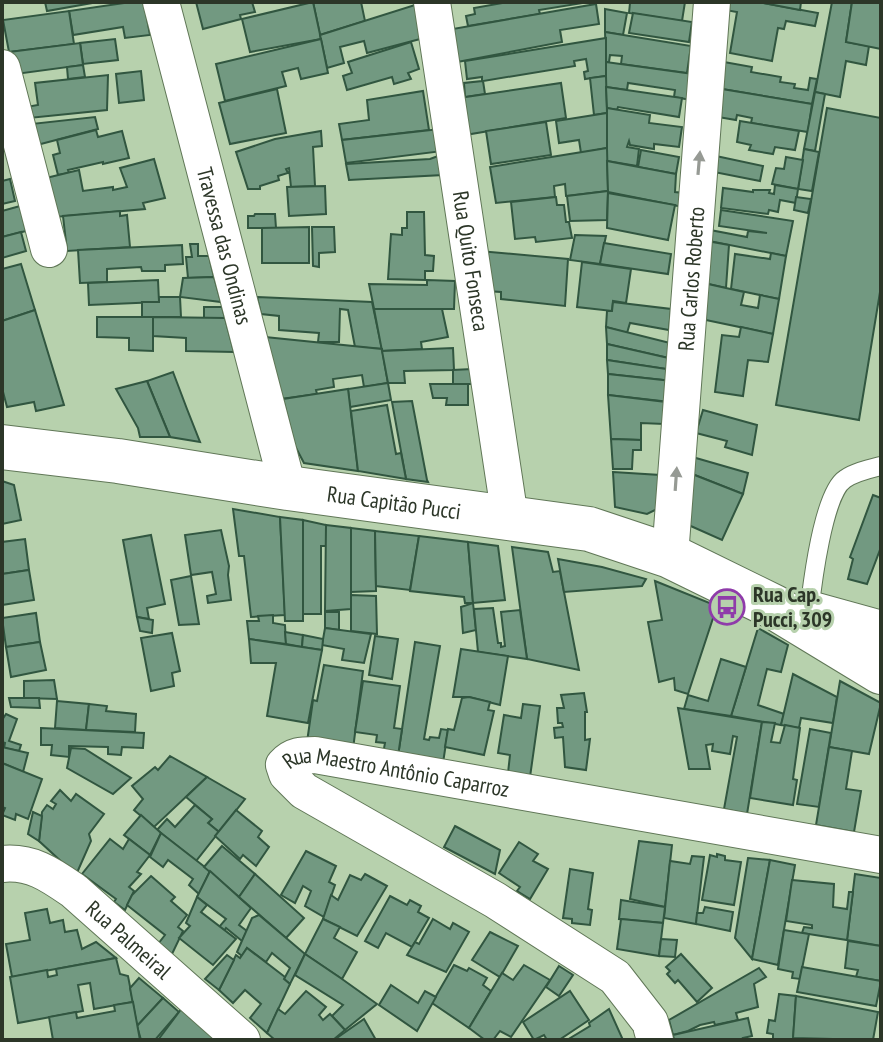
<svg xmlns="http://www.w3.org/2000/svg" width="883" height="1042" font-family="'PT Sans Narrow',sans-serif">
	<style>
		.building { fill: #729981; stroke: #315640; stroke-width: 2 }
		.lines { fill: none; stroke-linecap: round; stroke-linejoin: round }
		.service-casing { stroke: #607757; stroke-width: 20 }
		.minor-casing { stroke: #607757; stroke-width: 38 }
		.primary-casing { stroke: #607757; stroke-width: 46 }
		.service { stroke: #fff; stroke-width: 18 }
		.minor { stroke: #fff; stroke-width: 36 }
		.primary { stroke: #fff; stroke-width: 44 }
		.oneway { fill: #969a94 }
		.labels { text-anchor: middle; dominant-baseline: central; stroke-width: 6; stroke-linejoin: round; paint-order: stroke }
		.street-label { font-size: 22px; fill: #2c3628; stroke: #b7d1ad }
		.poi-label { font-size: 22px; font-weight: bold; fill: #2c3628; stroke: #b7d1ad; text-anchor: start }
	</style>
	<rect width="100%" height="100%" fill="#b7d1ad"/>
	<g class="building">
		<polygon points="45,2 98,2 47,11"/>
		<polygon points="131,2 144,2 150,35 125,38 123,27 73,35 69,11"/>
		<polygon points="196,2 252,2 255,12 240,15 241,19 203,29"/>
		<polygon points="313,2 361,2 365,21 320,35"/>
		<polygon points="313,2 321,39 250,52 242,19"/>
		<polygon points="508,2 583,2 583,3 539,10 540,14 468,26 466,16 475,14 474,8"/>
		<polygon points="624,2 685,2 682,21 629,13 630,3"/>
		<polygon points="725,2 758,2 818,13 815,26 786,21 784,29 778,28 772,61 730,53 737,12 725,10"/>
		<polygon points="758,2 801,2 800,10"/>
		<polygon points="832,2 852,2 846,42 869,46 866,65 846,61 840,97 815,92"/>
		<polygon points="852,2 881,2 881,49 846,42"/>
		<polygon points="418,4 424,38 367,53 364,41 340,47 344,63 327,68 320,35"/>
		<polygon points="596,4 599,24 560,30 562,42 452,63 447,30"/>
		<polygon points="605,9 627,13 623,35 605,32"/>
		<polygon points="69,11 74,44 9,52 3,20"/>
		<polygon points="633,13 692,22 689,42 629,33"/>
		<polygon points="605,32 691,46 687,73 621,64 622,56 610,55 609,62 606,62"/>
		<polygon points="606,38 606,76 585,79 584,72 588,71 586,59 574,61 575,66 483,81 485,94 465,97 464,83 482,81 482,77 467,79 465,61"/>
		<polygon points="115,39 118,60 83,64 80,43"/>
		<polygon points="321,39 328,73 301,79 298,68 282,72 286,86 225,101 216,64"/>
		<polygon points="411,42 419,69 408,73 411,79 394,84 392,77 347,90 343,76 352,73 348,62"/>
		<polygon points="80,43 83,65 16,74 9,52"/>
		<polygon points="606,62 693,74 691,100 674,97 675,90 628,83 627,90 606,87"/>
		<polygon points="724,62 752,67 751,72 781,77 780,82 795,84 794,88 808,90 810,78 817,79 812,104 722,89"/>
		<polygon points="83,65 85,77 68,79 67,67"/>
		<polygon points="141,71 144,100 119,103 116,74"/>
		<polygon points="108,75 107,110 29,118 26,107 38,105 35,83"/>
		<polygon points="606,76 607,113 594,115 590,78"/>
		<polygon points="561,83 566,118 465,135 459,98"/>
		<polygon points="606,87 682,98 679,117 618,107 617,110 607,108"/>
		<polygon points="277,89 286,133 230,144 219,103"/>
		<polygon points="722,89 812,104 808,132 751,123 752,118 737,115 736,120 718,117"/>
		<polygon points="423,91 429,130 342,140 339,124 369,120 367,100"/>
		<polygon points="815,92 825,94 815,151 804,149"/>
		<polygon points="607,108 650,115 649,123 682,127 679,147 654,144 654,149 630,145 629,141 627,147 639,149 637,166 607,161"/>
		<polygon points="827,108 881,118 881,286 859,420 776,405"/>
		<polygon points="607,113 607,148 581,153 579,140 559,143 556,121"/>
		<polygon points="95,117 98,129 37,145 31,124"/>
		<polygon points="740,121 799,131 795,150 775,147 773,154 749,150 751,145 737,142"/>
		<polygon points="546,122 551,155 491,164 486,131"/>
		<polygon points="440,129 443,151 346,163 342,140"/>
		<polygon points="96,130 98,137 122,131 129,158 103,164 103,162 68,170 69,173 58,175 53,155 60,153 57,140"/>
		<polygon points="321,131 322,146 313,147 315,186 291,187 289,168 286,169 288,173 278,176 279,180 260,186 260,189 248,189 236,152 275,139"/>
		<polygon points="607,148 608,191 566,196 565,184 554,186 555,197 496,203 490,167"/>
		<polygon points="804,149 819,152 812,191 798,189"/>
		<polygon points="641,150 679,157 676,174 638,167"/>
		<polygon points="441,155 443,175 349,180 346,164 430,159"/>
		<polygon points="716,156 763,166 760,181 714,172"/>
		<polygon points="786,157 803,160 798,189 772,184 776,168 784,169"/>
		<polygon points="154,159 165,198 143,203 145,209 55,217 46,178 79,170 83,191 113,187 113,190 127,187 120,168"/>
		<polygon points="607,161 676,174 675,192 684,193 683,207 608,192"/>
		<polygon points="10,179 15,201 2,204 2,181"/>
		<polygon points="775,185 798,189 796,203 780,200 778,212 769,210 768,214 721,208 723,188 753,192 753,190 770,190 769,193 774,194"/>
		<polygon points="325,186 326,214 289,216 287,187"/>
		<polygon points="608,191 607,220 570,221 567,196"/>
		<polygon points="608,193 675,205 668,240 607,228"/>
		<polygon points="556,197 557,205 564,205 566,222 569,222 572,238 536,242 535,237 515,239 511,202"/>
		<polygon points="796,197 811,199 808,213 794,210"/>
		<polygon points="20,206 26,231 2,237 2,211"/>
		<polygon points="721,210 793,221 786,256 709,241 710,230 747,237 748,231 767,233 719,226"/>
		<polygon points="120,211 120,216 127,215 130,247 67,251 63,216"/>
		<polygon points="407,212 424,212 425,255 434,256 433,271 425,271 425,280 388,279 391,234 402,235 402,228 407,228"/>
		<polygon points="255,214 275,214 276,228 248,228 248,216 254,216"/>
		<polygon points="309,227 309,263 262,263 262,228"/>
		<polygon points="312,227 334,227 335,252 319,253 319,267 313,266"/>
		<polygon points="21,232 26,251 2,258 2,237"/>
		<polygon points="575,235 606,236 600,264 570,260"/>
		<polygon points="707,241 729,245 726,288 704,283"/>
		<polygon points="604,243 671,254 668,274 600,264"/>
		<polygon points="190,244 198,244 198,256 209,256 214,277 188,278 186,257 192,257"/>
		<polygon points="182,245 183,264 165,265 165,271 142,271 141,267 107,269 107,282 80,283 78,250"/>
		<polygon points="479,251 568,259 565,306 501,299 501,292 486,291"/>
		<polygon points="771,253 786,256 779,299 731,289 735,254 770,259"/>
		<polygon points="582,262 631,269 626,303 613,301 612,311 577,307"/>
		<polygon points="21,264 35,310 2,321 2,269"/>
		<polygon points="214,277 221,302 180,297 183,278"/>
		<polygon points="158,280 159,302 89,305 88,283"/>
		<polygon points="427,280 455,281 454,309 374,309 369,284 427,285"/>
		<polygon points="708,284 744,292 741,305 758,308 760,295 779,299 773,334 701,319"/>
		<polygon points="159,297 180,297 181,317 142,317 142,302 159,302"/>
		<polygon points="257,297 372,302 382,349 355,347 348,310 340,309 339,342 318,342 319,333 279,330 279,316 261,314"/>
		<polygon points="613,302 671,309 669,330 630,323 627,333 606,327 607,311 612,311"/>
		<polygon points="204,307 222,307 225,318 204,318"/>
		<polygon points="374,309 442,309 448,337 421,342 422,349 382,351"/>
		<polygon points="35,310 64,405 36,411 34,402 7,407 2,388 2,321"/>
		<polygon points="97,317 153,317 153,351 129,350 129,338 97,337"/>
		<polygon points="153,317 225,318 234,352 186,351 186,338 153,336"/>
		<polygon points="606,327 674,344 673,359 607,344"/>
		<polygon points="741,327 773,334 768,362 748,360 743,396 715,392 722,335 739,337"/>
		<polygon points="265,337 382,349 388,383 364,387 362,375 333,379 334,387 316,390 317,394 281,399"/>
		<polygon points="607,344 673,359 673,370 607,360"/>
		<polygon points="453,348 454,370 404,371 405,383 388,383 382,351"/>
		<polygon points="607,360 673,370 672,381 608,374"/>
		<polygon points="472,369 475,384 453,384 453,370"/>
		<polygon points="173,372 187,409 200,442 170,437 147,381"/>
		<polygon points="608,374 672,381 670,402 608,395"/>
		<polygon points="147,381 170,437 140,437 138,428 116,389"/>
		<polygon points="388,383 391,400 350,407 348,389"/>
		<polygon points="430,384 468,384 468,405 446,405 447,398 433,398"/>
		<polygon points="348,389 358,471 304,463 295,446 283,399"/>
		<polygon points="608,395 666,402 664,424 641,423 641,440 611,439"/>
		<polygon points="412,401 427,480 428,482 406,479 392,402"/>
		<polygon points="387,405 396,454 401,453 406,479 358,471 351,411"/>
		<polygon points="703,410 757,425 752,455 725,447 727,441 696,433"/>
		<polygon points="611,439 641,440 641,450 633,450 632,469 613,469"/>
		<polygon points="689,456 748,473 743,494 687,472"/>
		<polygon points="613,472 660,475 659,508 647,514 615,507"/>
		<polygon points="687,472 743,494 722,540 684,523"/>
		<polygon points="2,481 14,485 21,520 2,524"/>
		<polygon points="873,495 881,498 881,547 867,584 848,579 853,559 850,557"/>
		<polygon points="233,509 280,517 285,615 251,617 244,556 239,556"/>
		<polygon points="280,517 303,520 303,621 285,621"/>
		<polygon points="303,520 326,525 326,546 321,546 321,614 303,614"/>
		<polygon points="326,525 351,528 351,609 325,611"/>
		<polygon points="351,528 375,531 376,591 351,592"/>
		<polygon points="221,530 229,566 228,575 231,600 208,603 207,596 216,594 212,572 191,575 185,535"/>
		<polygon points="375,531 419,536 410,590 376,586"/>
		<polygon points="151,535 165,604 147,608 149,619 137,617 123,540"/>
		<polygon points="419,536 468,542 473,603 465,603 464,597 410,591"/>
		<polygon points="25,539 29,570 2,574 2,542"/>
		<polygon points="468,542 498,546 505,600 473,603"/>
		<polygon points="512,547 548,552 553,572 560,571 579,670 527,659"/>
		<polygon points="558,559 602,567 646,579 642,586 564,592"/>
		<polygon points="29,570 34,600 2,605 2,574"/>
		<polygon points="191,576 199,624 179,625 171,580"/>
		<polygon points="655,581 717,606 688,694 675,690 674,678 659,682 648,622 662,620"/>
		<polygon points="351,595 376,596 377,634 351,631"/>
		<polygon points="473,603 476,630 463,633 461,607"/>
		<polygon points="493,608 498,643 501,643 501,647 505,646 501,612 520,610 527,659 478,652 474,609"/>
		<polygon points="325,612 339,612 339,630 325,628"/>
		<polygon points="36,613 40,642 6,647 2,618"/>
		<polygon points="273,615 273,623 285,625 286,644 249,639 247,621 259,621 258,616"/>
		<polygon points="137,617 153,620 152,633 140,631"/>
		<polygon points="325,628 371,634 364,663 342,660 344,649 322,645"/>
		<polygon points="758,628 788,645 781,672 767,669 758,705 784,714 781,725 731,716"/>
		<polygon points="285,632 303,635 302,647 286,644"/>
		<polygon points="172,633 180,671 172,673 174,686 151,691 141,638"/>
		<polygon points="303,635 323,639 322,650 302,647"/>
		<polygon points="375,636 398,639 392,679 369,675"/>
		<polygon points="249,639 322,650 308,723 267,716 276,663 251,663"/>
		<polygon points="40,642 46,670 11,677 6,647"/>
		<polygon points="415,642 440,646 424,739 429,740 430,737 439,738 441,729 448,730 443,763 398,756"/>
		<polygon points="461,649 508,656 500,705 469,697 453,697"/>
		<polygon points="721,659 746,667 731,716 684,709 688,695 708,701"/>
		<polygon points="324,665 363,671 353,749 307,742 313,700 317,701"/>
		<polygon points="793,674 837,697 833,723 801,718 799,728 781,725"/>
		<polygon points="54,680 57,699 24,698 24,681"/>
		<polygon points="363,681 400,686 394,728 402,729 398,756 383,754 385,743 376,742 377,735 355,732"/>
		<polygon points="840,681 881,703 869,754 829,747"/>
		<polygon points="584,693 587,712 585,712 585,740 590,739 586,770 565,767 563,737 555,738 554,728 563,727 562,723 558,723 557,708 564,708 561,695"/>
		<polygon points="469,697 490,702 488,710 494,711 484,755 445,747 448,729 454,730 462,698"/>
		<polygon points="9,698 39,698 40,708 11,707"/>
		<polygon points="57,701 89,704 86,730 55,728"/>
		<polygon points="89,704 107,706 106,711 136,714 135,732 86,730"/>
		<polygon points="523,704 540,706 530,777 508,773 510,755 498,753 504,715 521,718"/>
		<polygon points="678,708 762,722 747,814 724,809 737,737 733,736 730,754 712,751 713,744 706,745 710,769 689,769"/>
		<polygon points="6,714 17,719 9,741 21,745 19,751 4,748 5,743 2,742 2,720"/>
		<polygon points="762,722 775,723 771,742 780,743 785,725 800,728 793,779 797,780 793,805 750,798"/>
		<polygon points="41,728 144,733 143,748 122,747 121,755 108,754 108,747 69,746 69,757 51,755 52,745 41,745"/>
		<polygon points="810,729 831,733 819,807 797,804"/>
		<polygon points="2,747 28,753 23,772 2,763"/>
		<polygon points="829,747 852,751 846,789 861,791 854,832 816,825"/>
		<polygon points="71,748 85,749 131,778 113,794 67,768"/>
		<polygon points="170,756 207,777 154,827 134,810 143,799 132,786 155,767 158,770"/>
		<polygon points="2,763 42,779 28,819 16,814 15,820 2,815 5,808 2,807"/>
		<polygon points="207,777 245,799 219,832 208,823 212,819 186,797"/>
		<polygon points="60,790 71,801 76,794 104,814 89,834 91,841 76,875 39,841 42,812 47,805 53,809 56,804 51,801"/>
		<polygon points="195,805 212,819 208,823 219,832 196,861 157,830 167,819 175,827"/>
		<polygon points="236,810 262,831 258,837 269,847 256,866 243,855 240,859 215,836"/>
		<polygon points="33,812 42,816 39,841 28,834"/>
		<polygon points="141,815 161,833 150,855 124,835"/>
		<polygon points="455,826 500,850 495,874 444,847"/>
		<polygon points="161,833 210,871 199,894 189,885 193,879 168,860 163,867 150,857"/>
		<polygon points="110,839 123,849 129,839 150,855 137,872 141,874 129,887 134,891 125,910 114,902 116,899 82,874"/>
		<polygon points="639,841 672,845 665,907 630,899"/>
		<polygon points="519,842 538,854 533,861 548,869 530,899 517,891 520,887 499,873"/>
		<polygon points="222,846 255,874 239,897 204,867"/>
		<polygon points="306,851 336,866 329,882 335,885 324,917 305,906 311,891 303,886 295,903 281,895"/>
		<polygon points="717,854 725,856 725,860 741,862 734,905 702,900 710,855 717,857"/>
		<polygon points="692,856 704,857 696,924 664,918 670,861 690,864"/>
		<polygon points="748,858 770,860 752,959 735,938"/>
		<polygon points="770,860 795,865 778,965 752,959"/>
		<polygon points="570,869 593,873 588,909 592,910 590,925 572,923 572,919 563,918"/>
		<polygon points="210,871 251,908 239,925 247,931 242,941 226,928 224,931 219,927 226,919 197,897"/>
		<polygon points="255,874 304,918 286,938 239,897"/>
		<polygon points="365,874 387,886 357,936 323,919 331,895 338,900 350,875 361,880"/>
		<polygon points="855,874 881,878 881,946 847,940"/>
		<polygon points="151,876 175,897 171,901 187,915 178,927 183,931 172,954 158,944 165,935 127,905 132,895"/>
		<polygon points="792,880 834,884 833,907 847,909 849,892 853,892 847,940 802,933 804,927 812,928 812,925 786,921"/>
		<polygon points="390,896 407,905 410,900 421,906 418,912 429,918 412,947 386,933 378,948 365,941"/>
		<polygon points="197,897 207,905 201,912 236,939 213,965 179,938 190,926 186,923"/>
		<polygon points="621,900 665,907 663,923 619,919"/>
		<polygon points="705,907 733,912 730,931 696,924 697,913 703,913"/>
		<polygon points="47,909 50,923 63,920 65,932 77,930 82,949 96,942 116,958 12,977 6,944 30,940 25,913"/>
		<polygon points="259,915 305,954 290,984 284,979 290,968 272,953 266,962 247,948 242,956 237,952 252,918"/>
		<polygon points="323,919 340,927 334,938 357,952 342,979 305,954"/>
		<polygon points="433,919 450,929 453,923 469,932 446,972 407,955 415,942 419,944"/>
		<polygon points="621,919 663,923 659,956 617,949"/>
		<polygon points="784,930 809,934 800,979 792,978 793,972 778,969"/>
		<polygon points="490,932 518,946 500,977 472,960"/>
		<polygon points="661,939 677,940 675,957 659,956"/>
		<polygon points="848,941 881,946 881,981 856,977 858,970 845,968"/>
		<polygon points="247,948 285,977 284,979 290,984 267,1033 250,1018 261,1004 245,990 233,1003 219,990 236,955 240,958"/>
		<polygon points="305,954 342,979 377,1004 345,1030 332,1016 343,1005 295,975"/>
		<polygon points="681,954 712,988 697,1002 678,980 675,983 667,974 670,971 666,967"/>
		<polygon points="227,955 234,960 219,990 205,979"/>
		<polygon points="116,958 120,974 128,976 133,1002 94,1009 90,983 78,985 83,1011 18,1023 10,977 47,970 48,977 57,975 56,969"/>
		<polygon points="454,965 467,971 469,968 487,978 483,985 491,991 469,1028 432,1003"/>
		<polygon points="524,965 550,980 511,1037 500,1031 493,1040 485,1040 469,1028 502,973 513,980"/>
		<polygon points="559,966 573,975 559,996 546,987"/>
		<polygon points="802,967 881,981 876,1006 797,992"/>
		<polygon points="759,968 766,977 754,984 758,1007 736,1013 738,1020 715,1025 714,1022 700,1025 688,1031 673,1035 669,1020"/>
		<polygon points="139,978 163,998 137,1026 130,988"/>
		<polygon points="391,985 418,1003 425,991 436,997 417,1031 379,1005"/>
		<polygon points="306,991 326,1007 319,1015 323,1020 330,1014 345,1030 333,1040 275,1040 267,1033 278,1009 285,1014"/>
		<polygon points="570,991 589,1020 559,1040 547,1040 544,1035 534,1040 523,1022"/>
		<polygon points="779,994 796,996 793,1040 773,1040 773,1034 767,1033 769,1020 775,1021"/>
		<polygon points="796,996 878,1012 873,1040 793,1038"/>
		<polygon points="163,998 179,1012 155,1040 141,1040 137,1026"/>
		<polygon points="133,1002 140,1040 53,1040 49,1017 76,1012 77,1018 115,1011 114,1005"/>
		<polygon points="182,1008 216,1038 215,1040 158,1040"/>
		<polygon points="609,1009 623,1040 567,1040 590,1026 589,1023"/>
		<polygon points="748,1018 752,1036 743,1038 744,1040 674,1040 673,1035"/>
		<polygon points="364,1019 376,1040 334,1040"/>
	</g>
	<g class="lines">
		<defs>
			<path id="service" d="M809,613C812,586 823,493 845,479C855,472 869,469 881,466"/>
			<g id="minor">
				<path id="s1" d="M161,2L288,488"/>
				<path id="s2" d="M432,2L510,518"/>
				<polyline points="2,68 49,249"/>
				<path id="s3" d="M670,556L712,2"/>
				<path id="s4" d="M2,864C32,861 51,875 74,891L242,1040"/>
				<path id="s5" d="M655,1040L650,1022L615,977L495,900L304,791L287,774L284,765C293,755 302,755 315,755L881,855"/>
			</g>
			<g id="primary">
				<path id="s6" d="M2,447L118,461L288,488L589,529L670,556L774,607L881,672"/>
				<polyline points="812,614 881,633"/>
			</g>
		</defs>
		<use href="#service" class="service-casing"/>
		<use href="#minor" class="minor-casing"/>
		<use href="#primary" class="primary-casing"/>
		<use href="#service" class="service"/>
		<use href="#minor" class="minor"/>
		<use href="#primary" class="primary"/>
	</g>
	<defs><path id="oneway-solid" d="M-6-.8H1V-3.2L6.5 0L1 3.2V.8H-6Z" transform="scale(2)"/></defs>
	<g class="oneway">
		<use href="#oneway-solid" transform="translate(699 163) rotate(-85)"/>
		<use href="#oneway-solid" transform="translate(676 479) rotate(-86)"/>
	</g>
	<defs>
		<symbol id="bus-ring" viewBox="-11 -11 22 22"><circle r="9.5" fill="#b7d1ad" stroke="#8f3baa" stroke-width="1.5"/><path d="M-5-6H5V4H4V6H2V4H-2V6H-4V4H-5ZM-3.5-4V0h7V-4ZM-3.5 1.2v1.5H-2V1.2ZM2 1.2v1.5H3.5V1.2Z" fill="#8f3baa"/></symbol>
	</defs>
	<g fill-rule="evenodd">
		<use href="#bus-ring" x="707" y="587" width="40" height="40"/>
	</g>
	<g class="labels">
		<g class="street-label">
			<text stroke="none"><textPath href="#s1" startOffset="252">Travessa das Ondinas</textPath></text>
			<text stroke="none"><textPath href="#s2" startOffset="262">Rua Quito Fonseca</textPath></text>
			<text stroke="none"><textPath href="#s3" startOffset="278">Rua Carlos Roberto</textPath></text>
			<text stroke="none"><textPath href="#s6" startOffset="396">Rua Capitão Pucci</textPath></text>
			<text stroke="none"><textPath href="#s5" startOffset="588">Rua Maestro Antônio Caparroz</textPath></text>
			<text stroke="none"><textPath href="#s4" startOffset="152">Rua Palmeiral</textPath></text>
		</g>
		<g class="poi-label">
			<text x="753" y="594">Rua Cap.<tspan x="753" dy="25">Pucci, 309</tspan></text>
		</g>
	</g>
	<rect width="883" height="1042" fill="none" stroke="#2c3628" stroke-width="8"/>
</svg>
